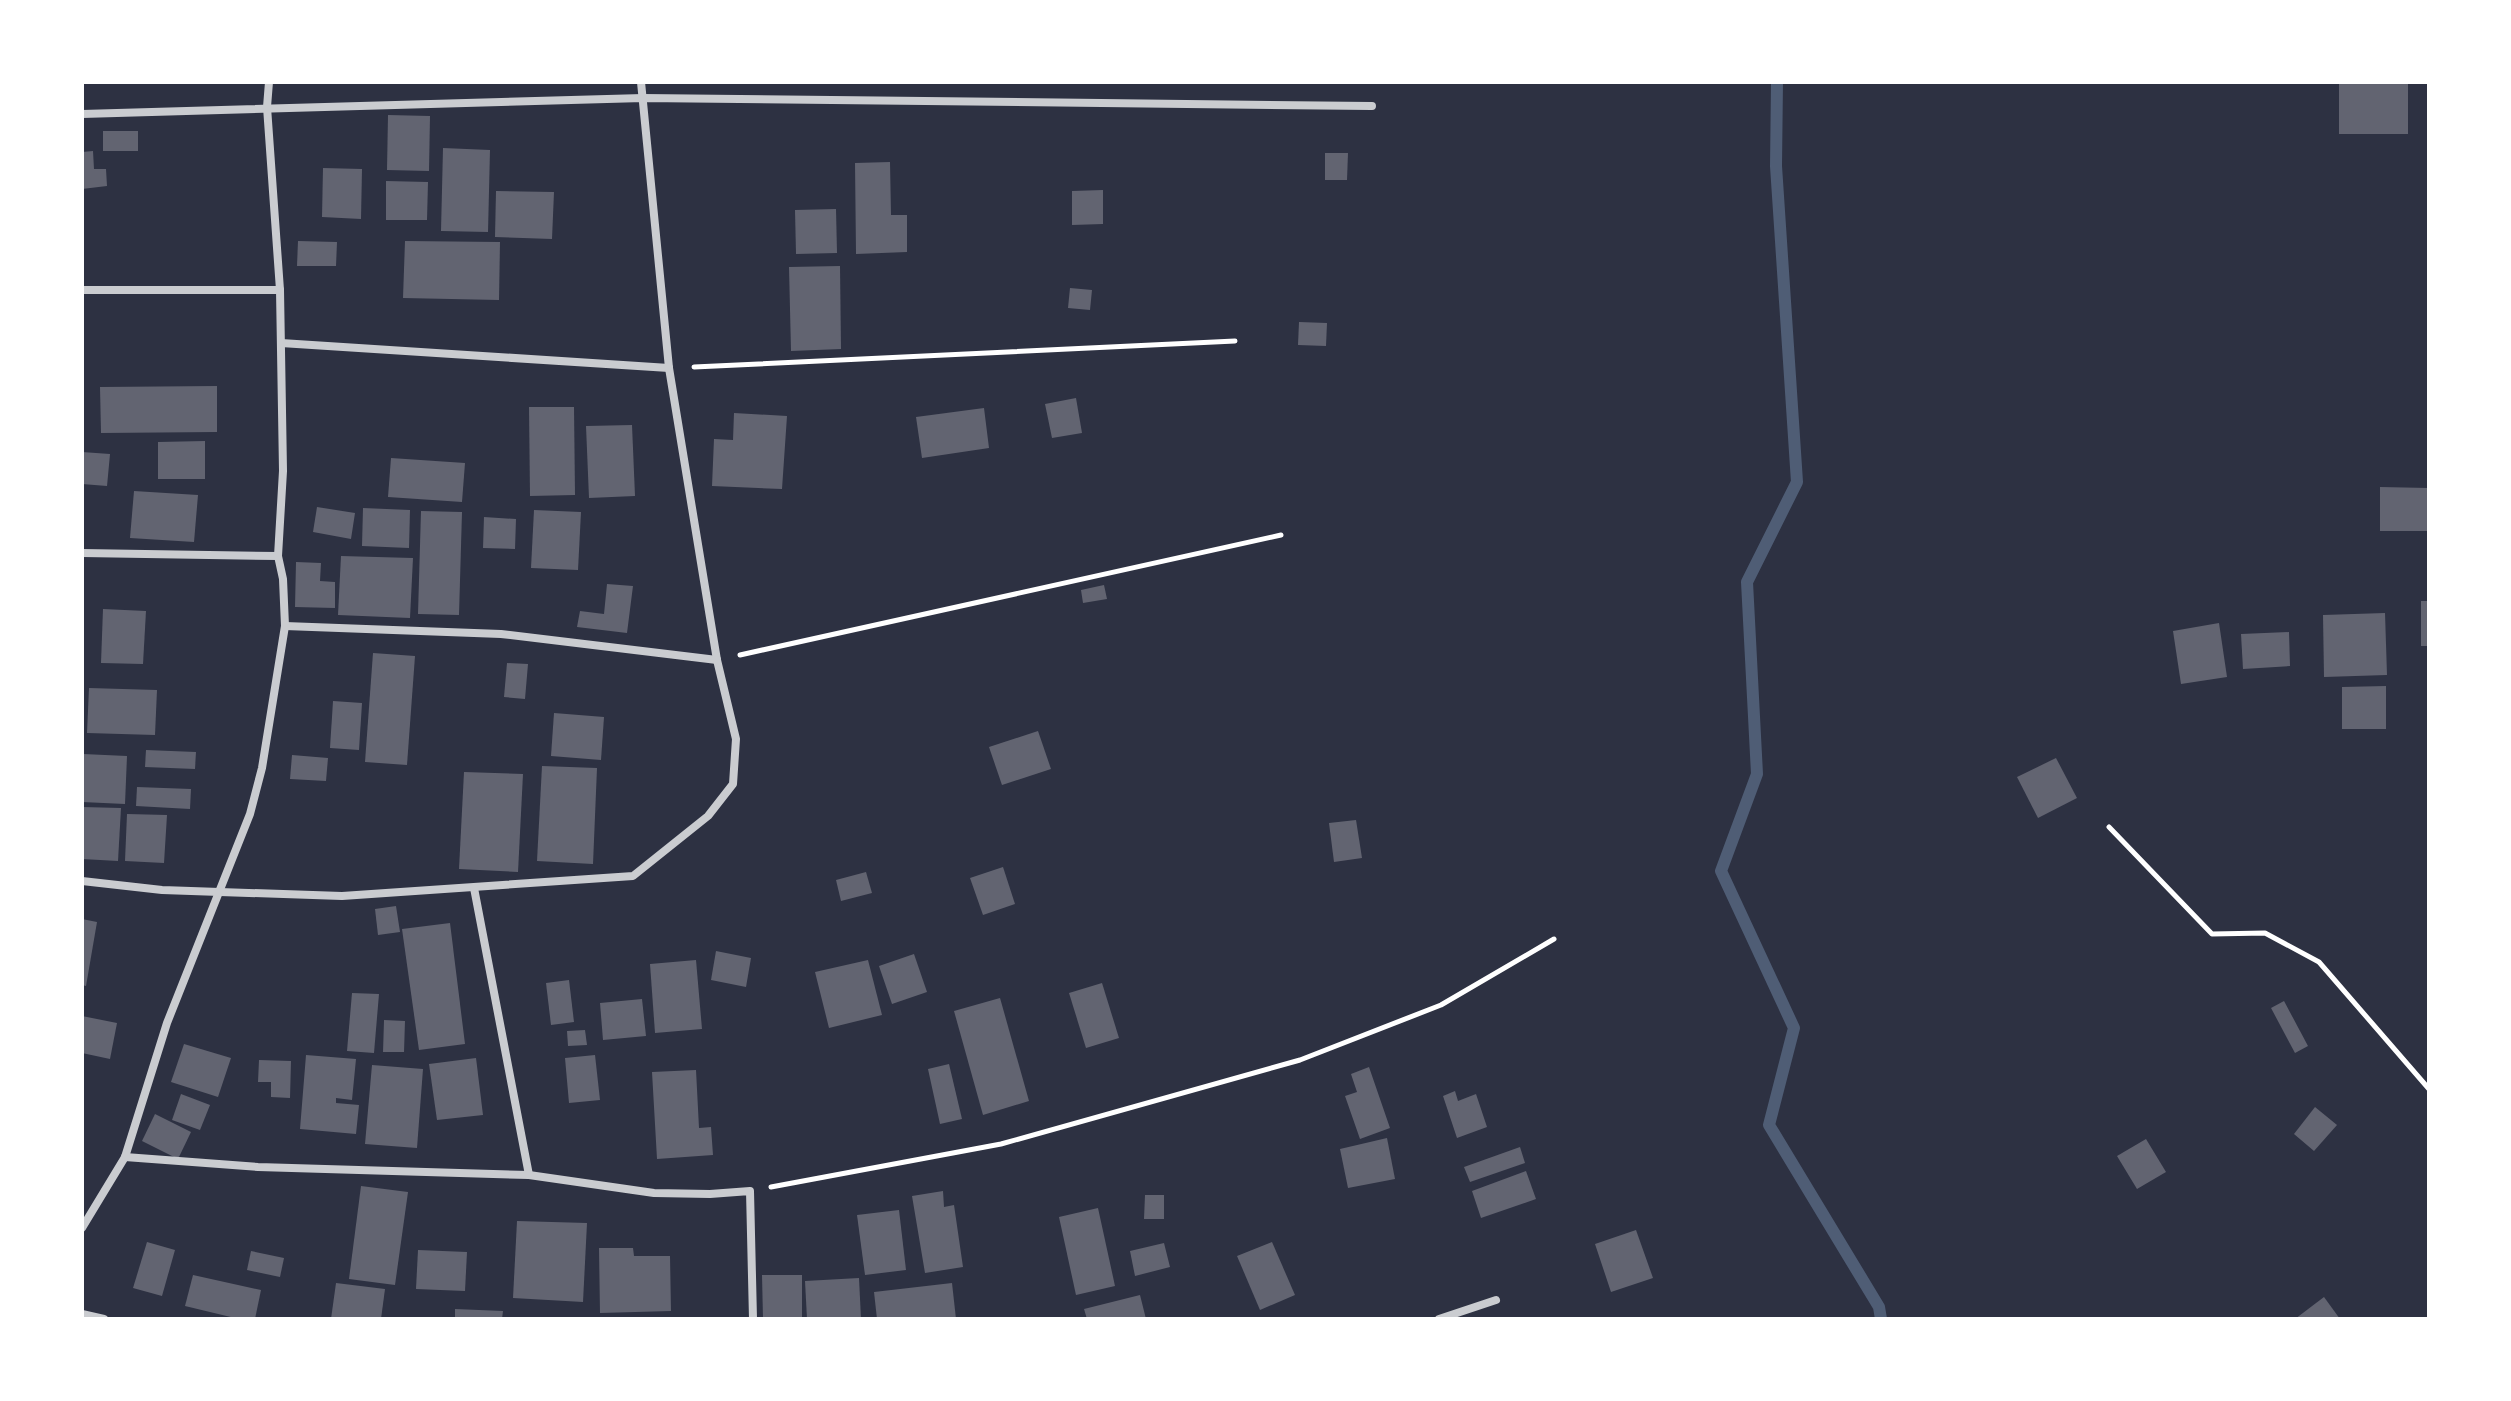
<svg xmlns="http://www.w3.org/2000/svg" width="2511" height="1401" font-family="'Exo 2',sans-serif">
	<style>
		.lines { fill: none; stroke-linecap: round; stroke-linejoin: round }
		.stream { stroke: #4f5d75; stroke-width: 12 }
		.building { fill: #626471 }
		.path { stroke: #fff; stroke-width: 5 }
		.minor { stroke: #caccd0; stroke-width: 8 }
	</style>
	<rect width="100%" height="100%" fill="#2d3142"/>
	<g class="lines">
		<polyline class="stream" points="1777,82 1776,166 1797,482 1747,582 1757,774 1721,871 1794,1028 1769,1125 1879,1307 1881,1319"/>
	</g>
	<g class="building">
		<rect x="2339" y="84" width="69" height="50"/>
		<polygon points="388,115 430,116 429,171 387,170"/>
		<rect x="103" y="131" width="35" height="20"/>
		<polygon points="443,148 490,150 488,232 441,231"/>
		<polygon points="93,151 94,169 106,169 107,186 82,189 82,152"/>
		<polygon points="1325,153 1348,153 1347,180 1325,180"/>
		<polygon points="890,162 891,215 907,215 907,252 856,254 855,163"/>
		<polygon points="323,168 362,169 361,219 322,217"/>
		<polygon points="386,181 428,182 427,220 386,220"/>
		<polygon points="1103,190 1103,224 1072,225 1072,191"/>
		<polygon points="496,191 554,192 552,239 495,237"/>
		<polygon points="836,209 837,253 796,254 795,210"/>
		<polygon points="298,241 337,242 336,266 297,266"/>
		<polygon points="405,241 500,242 499,300 403,298"/>
		<polygon points="840,266 841,349 791,351 789,267"/>
		<polygon points="1070,288 1092,290 1090,310 1068,308"/>
		<polygon points="1299,322 1327,323 1326,346 1298,345"/>
		<polygon points="217,386 217,432 101,433 100,387"/>
		<polygon points="1076,398 1082,433 1052,438 1045,404"/>
		<polygon points="529,407 574,407 575,495 530,496"/>
		<polygon points="984,408 989,448 922,458 916,417"/>
		<polygon points="734,413 787,416 782,489 712,486 714,439 733,440"/>
		<polygon points="632,425 635,496 589,498 586,426"/>
		<polygon points="205,441 205,479 158,479 158,442"/>
		<polygon points="82,452 110,454 107,486 82,484"/>
		<polygon points="391,458 465,463 462,502 388,497"/>
		<polygon points="2380,487 2429,488 2429,531 2380,531"/>
		<polygon points="134,491 198,495 194,542 130,538"/>
		<polygon points="317,507 355,513 351,539 313,532"/>
		<polygon points="363,508 410,510 409,548 362,546"/>
		<polygon points="534,510 581,512 578,570 531,568"/>
		<polygon points="421,511 462,512 459,615 418,614"/>
		<polygon points="484,517 516,519 515,549 483,548"/>
		<polygon points="341,556 413,558 410,618 338,615"/>
		<polygon points="296,562 321,563 320,581 335,582 335,608 295,607"/>
		<polygon points="607,584 633,586 627,633 577,627 580,611 604,614"/>
		<polygon points="1104,585 1107,599 1083,603 1081,590"/>
		<rect x="2421" y="601" width="8" height="45"/>
		<polygon points="103,609 146,611 143,664 101,663"/>
		<polygon points="2385,613 2387,675 2324,677 2323,615"/>
		<polygon points="2219,623 2227,677 2181,684 2173,631"/>
		<polygon points="2289,632 2290,666 2243,669 2241,634"/>
		<polygon points="373,653 415,656 407,765 365,762"/>
		<polygon points="507,663 528,664 525,699 504,697"/>
		<polygon points="2386,686 2386,729 2342,729 2342,687"/>
		<polygon points="89,688 157,690 155,735 87,733"/>
		<polygon points="333,701 362,703 359,750 330,748"/>
		<polygon points="554,713 604,717 601,760 551,756"/>
		<polygon points="1038,731 1051,769 1002,785 989,747"/>
		<polygon points="146,750 196,752 195,769 145,767"/>
		<polygon points="83,754 127,756 125,804 82,802"/>
		<polygon points="292,755 328,758 326,781 290,779"/>
		<polygon points="2056,758 2077,798 2038,818 2017,777"/>
		<polygon points="542,766 597,768 593,864 537,861"/>
		<polygon points="464,772 523,774 518,872 459,869"/>
		<polygon points="137,787 191,789 190,809 136,806"/>
		<polygon points="82,807 121,808 118,861 82,859"/>
		<polygon points="127,814 167,815 164,863 125,861"/>
		<polygon points="1356,820 1362,858 1334,862 1329,823"/>
		<polygon points="1003,867 1015,904 983,915 970,878"/>
		<polygon points="866,872 872,893 841,901 836,880"/>
		<polygon points="396,906 400,932 378,935 375,909"/>
		<polygon points="82,919 97,922 86,986 82,985"/>
		<polygon points="450,923 465,1044 419,1050 402,929"/>
		<polygon points="716,951 751,958 746,987 711,980"/>
		<polygon points="914,954 927,992 892,1004 879,966"/>
		<polygon points="696,960 702,1029 655,1033 650,964"/>
		<polygon points="868,960 882,1015 829,1028 815,972"/>
		<polygon points="569,980 574,1022 551,1025 546,983"/>
		<polygon points="1102,983 1119,1038 1086,1048 1069,993"/>
		<polygon points="352,993 379,994 374,1053 347,1051"/>
		<polygon points="1000,998 1029,1101 983,1115 954,1011"/>
		<polygon points="642,999 646,1036 603,1040 600,1003"/>
		<polygon points="2284,1001 2308,1046 2295,1053 2271,1008"/>
		<polygon points="82,1016 117,1023 110,1059 82,1053"/>
		<polygon points="384,1020 405,1021 404,1052 383,1052"/>
		<polygon points="585,1030 587,1045 568,1046 567,1031"/>
		<polygon points="184,1044 231,1058 218,1097 171,1082"/>
		<polygon points="306,1055 356,1059 352,1100 336,1098 336,1103 359,1105 356,1134 300,1129"/>
		<polygon points="595,1055 600,1100 569,1103 565,1058"/>
		<polygon points="476,1058 483,1115 437,1120 429,1064"/>
		<polygon points="259,1060 291,1061 290,1098 271,1097 271,1082 258,1082"/>
		<polygon points="949,1064 962,1119 940,1124 928,1069"/>
		<polygon points="372,1065 423,1069 417,1148 365,1144"/>
		<polygon points="1369,1067 1390,1128 1360,1139 1345,1096 1357,1092 1351,1074"/>
		<polygon points="696,1070 699,1128 711,1127 713,1155 657,1159 652,1072"/>
		<polygon points="1455,1091 1458,1101 1476,1094 1487,1127 1457,1138 1443,1096"/>
		<polygon points="181,1094 210,1105 200,1130 172,1120"/>
		<polygon points="2315,1107 2337,1125 2314,1151 2294,1134"/>
		<polygon points="155,1114 191,1132 178,1159 142,1141"/>
		<polygon points="1387,1138 1395,1179 1348,1188 1340,1149"/>
		<polygon points="2146,1139 2166,1172 2137,1189 2117,1156"/>
		<polygon points="1520,1147 1525,1163 1470,1182 1464,1167"/>
		<polygon points="1526,1171 1536,1199 1481,1218 1472,1191"/>
		<polygon points="361,1186 408,1192 395,1285 349,1279"/>
		<polygon points="943,1191 944,1207 954,1205 963,1267 925,1273 912,1196"/>
		<polygon points="1145,1195 1164,1195 1164,1219 1144,1219"/>
		<polygon points="1098,1208 1115,1286 1076,1295 1059,1217"/>
		<polygon points="899,1210 906,1270 865,1275 857,1215"/>
		<polygon points="517,1221 587,1223 583,1302 513,1298"/>
		<polygon points="1636,1230 1653,1278 1611,1292 1595,1244"/>
		<polygon points="147,1242 175,1250 162,1296 133,1288"/>
		<polygon points="1272,1242 1295,1295 1260,1310 1237,1256"/>
		<polygon points="1164,1243 1170,1267 1135,1276 1130,1251"/>
		<polygon points="599,1248 633,1248 634,1256 670,1256 671,1311 600,1313"/>
		<polygon points="418,1250 467,1252 465,1291 416,1289"/>
		<polygon points="251,1251 284,1258 280,1277 247,1270"/>
		<polygon points="193,1275 261,1290 255,1319 239,1319 185,1306"/>
		<polygon points="762,1275 802,1275 802,1319 763,1319"/>
		<polygon points="859,1278 861,1319 807,1319 805,1281"/>
		<polygon points="336,1283 385,1289 381,1319 331,1319"/>
		<polygon points="952,1283 956,1319 877,1319 874,1292"/>
		<polygon points="1140,1295 1146,1319 1087,1319 1084,1309"/>
		<polygon points="2324,1297 2340,1319 2295,1319"/>
		<polygon points="455,1309 503,1311 502,1319 455,1319"/>
	</g>
	<g class="lines">
		<g class="path">
			<polyline points="694,367 1235,341"/>
			<polyline points="740,655 1281,535"/>
			<polyline points="2109,827 2212,934 2265,933 2319,962 2429,1089"/>
			<polyline points="771,1187 1001,1144 1300,1060 1441,1005 1554,939"/>
		</g>
		<g class="minor">
			<polyline points="82,114 643,98 1372,106"/>
			<polyline points="82,290 280,290"/>
			<polyline points="281,343 669,368"/>
			<polyline points="82,553 278,556"/>
			<polyline points="285,626 501,634 717,660"/>
			<polyline points="82,881 162,890 342,896 633,876 708,816 733,784 736,739 717,660 669,368 641,82"/>
			<polyline points="474,888 529,1175"/>
			<polyline points="125,1157 258,1167 529,1175 654,1193 710,1194 750,1191 753,1319"/>
			<polyline points="82,1228 125,1157 167,1023 250,814 262,768 285,626 283,579 278,556 283,471 280,290 267,107 269,82"/>
			<polyline points="82,1314 104,1319"/>
			<polyline points="1439,1319 1496,1300"/>
		</g>
	</g>
	<rect width="2511" height="1401" fill="none" stroke="#ffffff" stroke-width="168"/>
</svg>
